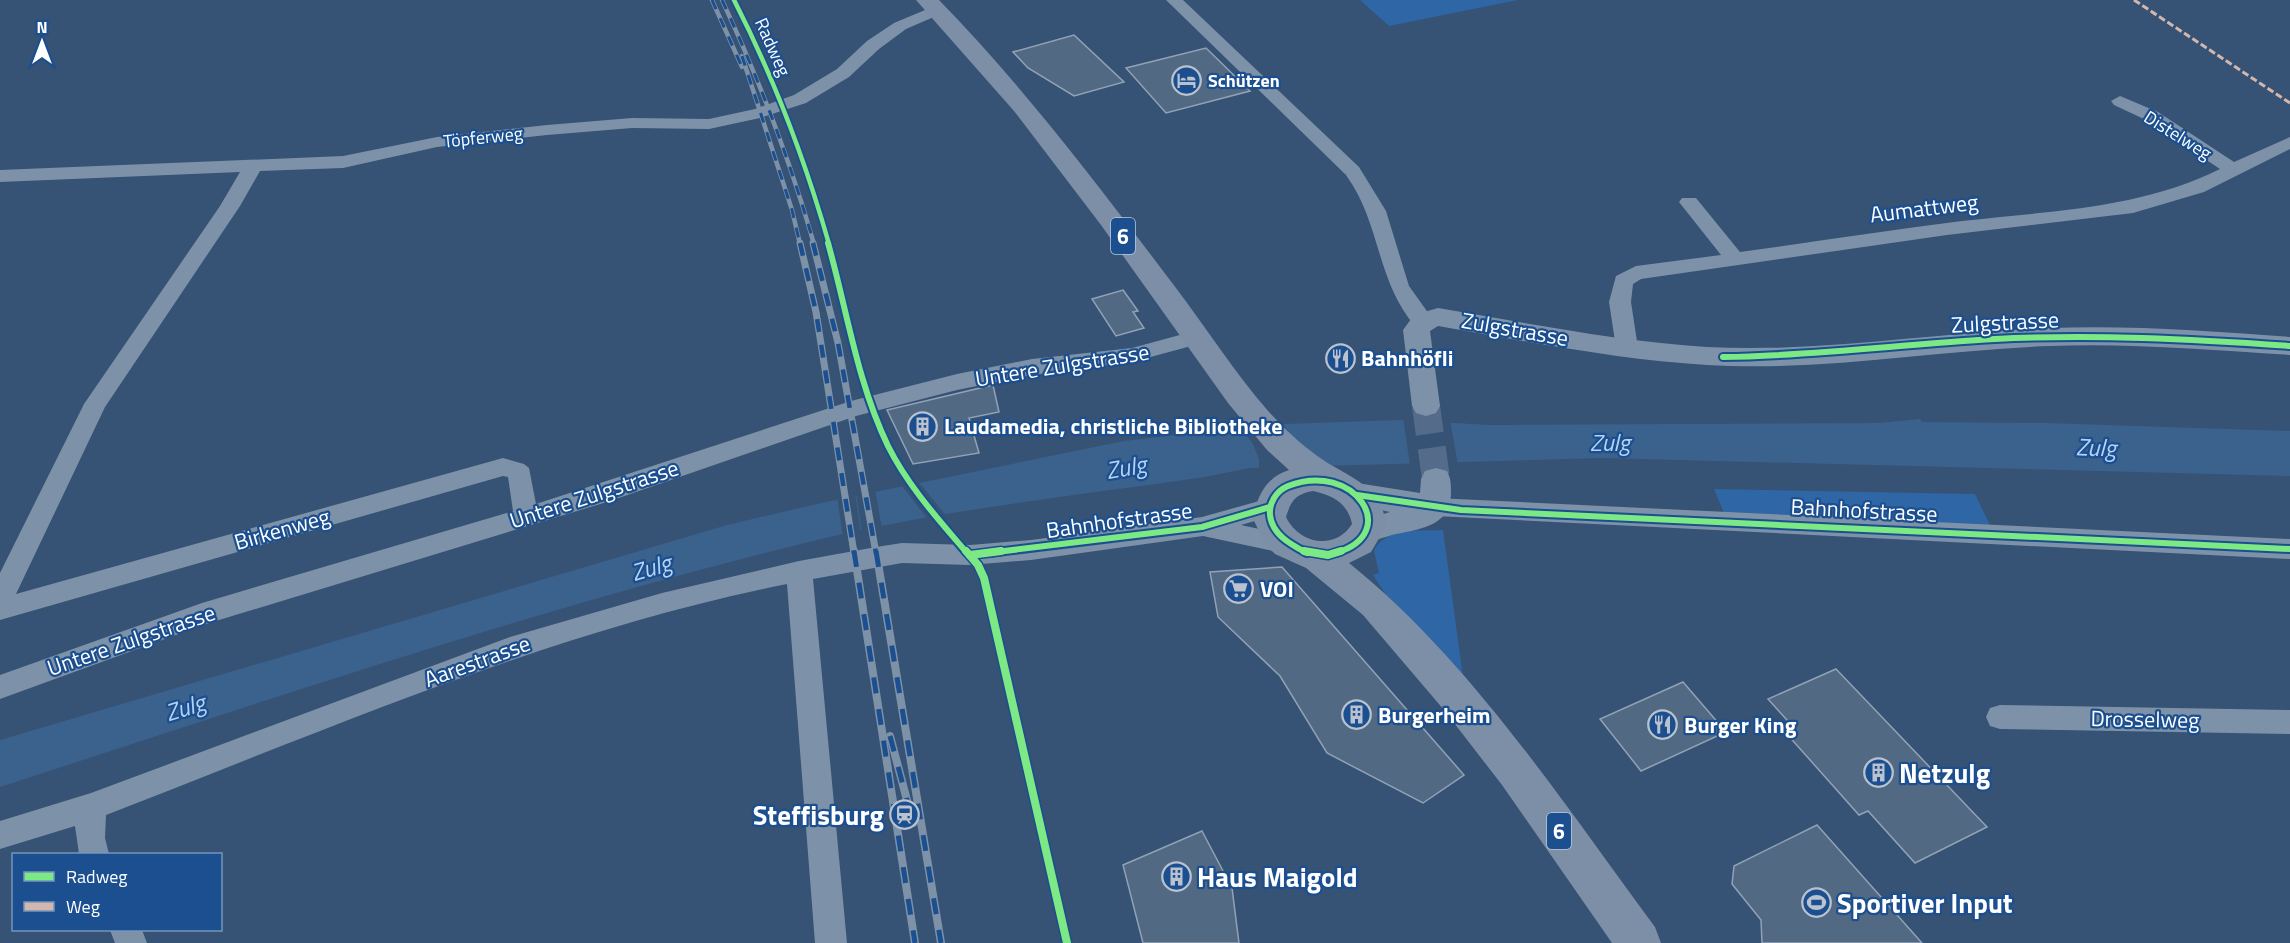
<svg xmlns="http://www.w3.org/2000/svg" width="2290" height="943" font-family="'Titillium Web',sans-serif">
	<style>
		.green { fill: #2f66a5 }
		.water { fill: #3b618d }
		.pier { fill: #365274 }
		.building { fill: #526984; stroke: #92a2b6; stroke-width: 1.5 }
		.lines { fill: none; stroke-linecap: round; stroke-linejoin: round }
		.tertiary-tunnel { stroke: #546c89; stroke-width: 28; stroke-dasharray: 28 14; stroke-linecap: butt }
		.minor { fill: #7d92a8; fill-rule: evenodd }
		.tertiary { fill: #7d92a8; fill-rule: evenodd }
		.primary { fill: #7d8ea7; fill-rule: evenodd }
		.rail-far2-casing { stroke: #7e92a7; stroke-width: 4.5 }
		.rail-far1-casing { stroke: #7e92a7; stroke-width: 7 }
		.rail-casing { stroke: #7e92a7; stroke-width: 8 }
		.rail-far2 { stroke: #1b4f8f; stroke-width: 3; stroke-dasharray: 10; stroke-linecap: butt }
		.rail-far1 { stroke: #1b4f8f; stroke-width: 4.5; stroke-dasharray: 13; stroke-linecap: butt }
		.rail { stroke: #1b4f8f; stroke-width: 5; stroke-dasharray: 16; stroke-linecap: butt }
		.quiet { stroke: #d1b7ad; stroke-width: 3; stroke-dasharray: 7 3; stroke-linecap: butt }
		.cycleway-far2-casing { stroke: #1b4f8f; stroke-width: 8 }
		.cycleway-far1-casing { stroke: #1b4f8f; stroke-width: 10 }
		.cycleway-casing { stroke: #1b4f8f; stroke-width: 11 }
		.cycleway-far2 { stroke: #7ce984; stroke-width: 4.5 }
		.cycleway-far1 { stroke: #7ce984; stroke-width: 6 }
		.cycleway { stroke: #7ce984; stroke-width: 8 }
		.labels { text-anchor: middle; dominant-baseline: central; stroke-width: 4.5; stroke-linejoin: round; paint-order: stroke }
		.far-street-label { font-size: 18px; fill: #fff; stroke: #1b4f8f }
		.far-poi-label { font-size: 18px; font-weight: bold; fill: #fff; stroke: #1b4f8f; text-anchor: start }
		.shield { fill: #1b4f8f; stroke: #bbcadd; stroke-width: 1.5 }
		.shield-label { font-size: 21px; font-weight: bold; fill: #fff }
		.street-label { font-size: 22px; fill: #fff; stroke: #1b4f8f }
		.poi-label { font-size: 22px; font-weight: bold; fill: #fff; stroke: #1b4f8f; text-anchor: start }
		.water-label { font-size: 24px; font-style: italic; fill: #b5d3f5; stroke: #1b4f8f }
		.near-poi-label { font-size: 27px; font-weight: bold; fill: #fff; stroke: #1b4f8f; text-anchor: start }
	</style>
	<rect width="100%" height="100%" fill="#365274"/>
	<g class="green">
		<polygon points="1360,0 1518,0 1389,26"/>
		<polygon points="1714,489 1975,494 1990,525 1725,515"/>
		<path d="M1443,530L1463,677L1386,595L1373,575L1379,573L1374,551C1384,527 1422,531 1443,530Z"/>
	</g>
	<path class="water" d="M1920,419L1922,422L2047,423L2290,431V476L1602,458L1250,468L1205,477C1082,495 956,508 834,536C551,603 276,698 0,787V740L727,525L821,503L1124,441L1259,425L1399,420L1491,425L1878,423Z"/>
	<g class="pier">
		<polygon points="1403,417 1450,420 1458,465 1410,465"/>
		<polygon points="1280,420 1292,437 1330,468 1259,471 1259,459 1253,444 1238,424"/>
		<polygon points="917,480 948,518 929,521 900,483"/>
		<polygon points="875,489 882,529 862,533 856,492"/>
		<polygon points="855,493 861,534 843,537 837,496"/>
	</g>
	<g class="building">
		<polygon points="1074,35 1124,82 1074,96 1028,68 1013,52"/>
		<polygon points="1206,48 1250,91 1166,113 1126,68"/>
		<polygon points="1123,290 1138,311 1133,312 1144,328 1116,336 1092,299"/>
		<polygon points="993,385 999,412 969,418 979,453 913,464 887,410"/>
		<polygon points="1282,567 1464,775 1423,803 1327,753 1280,676 1218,617 1210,572"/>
		<polygon points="1836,669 1987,827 1915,863 1868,811 1859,815 1786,733 1795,729 1768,699"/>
		<polygon points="1683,682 1726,732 1641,771 1600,719"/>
		<polygon points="1817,825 1922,943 1762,943 1761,920 1732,884 1734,866"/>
		<polygon points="1202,831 1232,888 1239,943 1143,943 1123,865"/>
	</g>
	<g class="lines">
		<polyline class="tertiary-tunnel" points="1426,406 1436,479"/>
		<g class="minor">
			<path d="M1166,0H1183L1359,167L1386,211L1409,286L1434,321L1431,326H1415C1376,281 1381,223 1346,175Z"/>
			<polygon points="937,5 943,7 945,10 943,13 906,29 879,49 849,77 806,103 760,118 709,129 632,128 547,135 437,147 343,168 260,171 240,206 105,407 16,594 503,458 524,464 529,468 536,504 851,401 957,374 1032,359 1132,348 1198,330 1206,332 1209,337 1206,342 1132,362 1032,375 957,390 856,416 610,501 206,624 0,699 0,675 202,603 513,511 508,477 503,476 0,620 0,573 84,404 220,206 240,172 0,182 0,170 343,156 437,137 547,125 632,118 709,119 755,109 794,95 837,69 867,41 894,23"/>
			<path d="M2120,96L2158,112L2234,162L2290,137V149L2204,192L2133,213L1947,235L1641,279L1633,284L1631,302L1638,348L1635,353L1627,355L1619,353L1616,348L1609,302L1616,276L1636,266L1721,255L1679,202L1682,198H1696L1740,252C1814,242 1888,230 1962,221C2049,211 2140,209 2220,169L2146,120L2114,105L2111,101Z"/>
			<path d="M1270,498L1279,500L1282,507L1279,514L1241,525L1296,537L1300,544L1296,551L1287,554L1203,536L1031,560L970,565L902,563L813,579L847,943H815L787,584C551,631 329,729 106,815L105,838L109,854H79L75,826L0,849V821L91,793L510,637L662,593L799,561L876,547L902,543L970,545L1031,540L1202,517Z"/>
			<polygon points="1435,498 2290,539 2290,559 1435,516 1426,514 1423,507 1426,500"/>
			<polygon points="2000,705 2290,710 2290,734 2000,729 1990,726 1986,717 1990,708"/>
			<polygon points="110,930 142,930 147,943 115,943"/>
		</g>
		<g class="tertiary">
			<path d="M1438,308C1527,323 1617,341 1707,347C1821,353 1936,332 2050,328C2130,325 2210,331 2290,337V355C2210,350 2130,343 2050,346C1938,350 1819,372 1707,365C1617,360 1527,341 1438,326L1430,331L1440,406L1436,413L1426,416L1416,413L1412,406L1403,330L1414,315Z"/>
			<path d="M1436,468L1447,471C1451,479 1451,484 1451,494C1450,527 1419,529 1392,535C1378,539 1370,544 1356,540L1351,531L1356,522L1390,512L1346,503L1342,495L1346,487L1357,483L1420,493L1421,479L1425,471Z"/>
		</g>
		<path class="primary" d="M916,0H939C1026,89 1101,189 1176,288C1207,329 1235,373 1269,412C1283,427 1299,443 1316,455C1347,478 1378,481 1387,525L1371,552L1349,563C1469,659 1564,804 1655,927L1661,943H1612L1502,785L1444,710L1363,615L1306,568L1275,554L1266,545L1252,517C1259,495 1265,478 1289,470L1267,450L1228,403L1101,225L1014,111ZM1313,491C1332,495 1348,503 1352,524C1335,551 1299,544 1286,517C1291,501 1295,494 1313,491Z"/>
		<defs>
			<g id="rail-far2">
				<polyline points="712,0 742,67"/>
				<path d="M722,0C759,79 790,160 814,244"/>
				<polyline points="742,56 792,210 800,244"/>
			</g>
			<g id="rail-far1">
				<polyline points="800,243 816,312 854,553"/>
				<polyline points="813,243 838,343 876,553"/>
			</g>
			<g id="rail">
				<polyline points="854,551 915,943"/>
				<polyline points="876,551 941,943"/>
				<polyline points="890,736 913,823"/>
			</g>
		</defs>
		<use href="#rail-far2" class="rail-far2-casing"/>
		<use href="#rail-far1" class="rail-far1-casing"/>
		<use href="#rail" class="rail-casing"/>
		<use href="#rail-far2" class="rail-far2"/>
		<use href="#rail-far1" class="rail-far1"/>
		<use href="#rail" class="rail"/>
		<polyline class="quiet" points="2134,0 2290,103"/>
		<defs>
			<path id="cycleway-far2" d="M734,0C774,78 805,160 829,244"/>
			<g id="cycleway-far1">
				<path d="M828,243C847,310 857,382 888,446C908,486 938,519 967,553"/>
				<path d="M1723,357C1814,356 1904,344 1995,339C2093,334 2192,339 2290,346"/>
				<polyline points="1357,495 1461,510 2290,549"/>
				<polyline points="988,553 1202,527 1270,507"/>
				<path d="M1307,553C1292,545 1272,535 1270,515C1269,503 1276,491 1288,486C1354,460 1403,533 1336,553"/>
			</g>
			<g id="cycleway">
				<polyline points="966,551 978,565 984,578 1067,943"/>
				<polyline points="1304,551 1328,555 1341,551"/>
				<polyline points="970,555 1001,551"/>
			</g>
		</defs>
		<use href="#cycleway-far2" class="cycleway-far2-casing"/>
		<use href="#cycleway-far1" class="cycleway-far1-casing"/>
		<use href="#cycleway" class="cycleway-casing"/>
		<use href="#cycleway-far2" class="cycleway-far2"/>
		<use href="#cycleway-far1" class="cycleway-far1"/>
		<use href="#cycleway" class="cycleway"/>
	</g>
	<defs>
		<symbol id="hotel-ring" viewBox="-11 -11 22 22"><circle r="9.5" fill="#1b4f8f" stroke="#b9c2ce" stroke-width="1.5"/><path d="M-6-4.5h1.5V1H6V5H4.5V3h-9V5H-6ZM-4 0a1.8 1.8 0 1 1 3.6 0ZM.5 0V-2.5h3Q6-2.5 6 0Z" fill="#b9c2ce"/></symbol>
		<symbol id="restaurant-ring" viewBox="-11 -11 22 22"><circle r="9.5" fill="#1b4f8f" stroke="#b9c2ce" stroke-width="1.5"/><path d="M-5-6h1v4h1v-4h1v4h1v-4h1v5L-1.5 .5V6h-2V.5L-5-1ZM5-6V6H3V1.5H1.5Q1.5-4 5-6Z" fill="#b9c2ce"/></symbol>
		<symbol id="building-ring" viewBox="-11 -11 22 22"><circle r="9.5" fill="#1b4f8f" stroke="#b9c2ce" stroke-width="1.5"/><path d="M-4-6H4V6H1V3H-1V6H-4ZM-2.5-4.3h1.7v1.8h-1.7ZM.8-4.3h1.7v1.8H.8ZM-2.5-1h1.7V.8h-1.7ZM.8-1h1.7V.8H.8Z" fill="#b9c2ce"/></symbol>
		<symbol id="supermarket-ring" viewBox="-11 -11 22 22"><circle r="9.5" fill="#1b4f8f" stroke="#b9c2ce" stroke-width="1.5"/><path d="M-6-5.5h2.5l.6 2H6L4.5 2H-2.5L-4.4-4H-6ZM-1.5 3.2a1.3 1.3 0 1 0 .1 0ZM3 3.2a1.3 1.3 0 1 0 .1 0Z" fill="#b9c2ce"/></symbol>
		<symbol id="station-ring" viewBox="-11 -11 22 22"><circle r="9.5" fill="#1b4f8f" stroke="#b9c2ce" stroke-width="1.5"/><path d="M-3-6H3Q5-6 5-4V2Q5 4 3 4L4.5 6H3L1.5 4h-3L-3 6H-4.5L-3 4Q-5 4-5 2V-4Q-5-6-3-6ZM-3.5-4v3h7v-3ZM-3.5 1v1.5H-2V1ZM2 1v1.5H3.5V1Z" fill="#b9c2ce"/></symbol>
		<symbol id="stadium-ring" viewBox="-11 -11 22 22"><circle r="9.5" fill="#1b4f8f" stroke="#b9c2ce" stroke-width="1.5"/><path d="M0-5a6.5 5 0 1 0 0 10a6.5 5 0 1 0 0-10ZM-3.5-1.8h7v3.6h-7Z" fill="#b9c2ce"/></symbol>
	</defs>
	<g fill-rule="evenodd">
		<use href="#hotel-ring" x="1170" y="64" width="33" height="33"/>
		<use href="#restaurant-ring" x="1324" y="342" width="33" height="33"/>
		<use href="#building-ring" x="906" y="410" width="33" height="33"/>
		<use href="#supermarket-ring" x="1222" y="572" width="33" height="33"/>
		<use href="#building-ring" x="1340" y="698" width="33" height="33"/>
		<use href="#restaurant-ring" x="1646" y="708" width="33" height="33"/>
		<use href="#building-ring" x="1862" y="756" width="33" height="33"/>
		<use href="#station-ring" x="888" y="798" width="33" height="33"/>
		<use href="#building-ring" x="1160" y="860" width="33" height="33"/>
		<use href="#stadium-ring" x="1800" y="886" width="33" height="33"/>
	</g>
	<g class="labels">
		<g class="far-street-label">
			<text transform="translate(773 47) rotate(66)">Radweg</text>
			<text transform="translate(2178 135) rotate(32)">Distelweg</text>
			<text transform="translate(483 137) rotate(-6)">Töpferweg</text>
		</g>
		<g class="far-poi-label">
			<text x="1208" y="80">Schützen</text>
		</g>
		<g class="shield">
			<rect x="1111" y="218" width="24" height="36" rx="4.5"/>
			<rect x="1547" y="813" width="24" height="36" rx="4.5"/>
		</g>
		<g class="shield-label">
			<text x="1123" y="236">6</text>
			<text x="1559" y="831">6</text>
		</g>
		<g class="street-label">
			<text transform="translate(1924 208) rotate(-7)">Aumattweg</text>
			<text transform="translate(2005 322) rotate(-3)">Zulgstrasse</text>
			<text transform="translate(1515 329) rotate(10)">Zulgstrasse</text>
			<text transform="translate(1062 365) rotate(-9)">Untere Zulgstrasse</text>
			<text transform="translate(594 494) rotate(-18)">Untere Zulgstrasse</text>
			<text transform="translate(1864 510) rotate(3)">Bahnhofstrasse</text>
			<text transform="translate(1119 520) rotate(-8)">Bahnhofstrasse</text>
			<text transform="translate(282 529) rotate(-16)">Birkenweg</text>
			<text transform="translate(131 640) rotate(-19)">Untere Zulgstrasse</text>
			<text transform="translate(477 661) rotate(-20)">Aarestrasse</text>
			<text transform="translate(2145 719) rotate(1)">Drosselweg</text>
		</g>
		<g class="poi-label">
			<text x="1361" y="358">Bahnhöfli</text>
			<text x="944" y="426">Laudamedia, christliche Bibliotheke</text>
			<text x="1260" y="589">VOI</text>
			<text x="1378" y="715">Burgerheim</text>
			<text x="1684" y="725">Burger King</text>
		</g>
		<g class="water-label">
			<text x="1610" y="442">Zulg</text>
			<text transform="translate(2096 447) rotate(2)">Zulg</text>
			<text transform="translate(1126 467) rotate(-10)">Zulg</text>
			<text transform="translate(651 567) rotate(-16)">Zulg</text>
			<text transform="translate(185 707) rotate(-17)">Zulg</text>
		</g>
		<g class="near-poi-label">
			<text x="1899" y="772">Netzulg</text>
			<text x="884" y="814" text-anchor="end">Steffisburg</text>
			<text x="1197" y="876">Haus Maigold</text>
			<text x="1837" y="902">Sportiver Input</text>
		</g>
	</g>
	<rect x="12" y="853" width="210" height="78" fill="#1b4f8f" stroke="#7695bc" stroke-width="1.5"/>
	<rect x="24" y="872" width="30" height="9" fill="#7ce984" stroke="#7695bc" stroke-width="1.5"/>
	<text x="66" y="883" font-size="18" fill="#ffffff">Radweg</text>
	<rect x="24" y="902" width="30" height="9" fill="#d1b7ad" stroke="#7695bc" stroke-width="1.5"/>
	<text x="66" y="913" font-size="18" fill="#ffffff">Weg</text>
	<g transform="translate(42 42)" stroke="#1b4f8f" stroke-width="4.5" paint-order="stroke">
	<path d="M0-4.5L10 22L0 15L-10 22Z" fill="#ffffff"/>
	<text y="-9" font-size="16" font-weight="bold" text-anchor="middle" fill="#ffffff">N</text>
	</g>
</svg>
